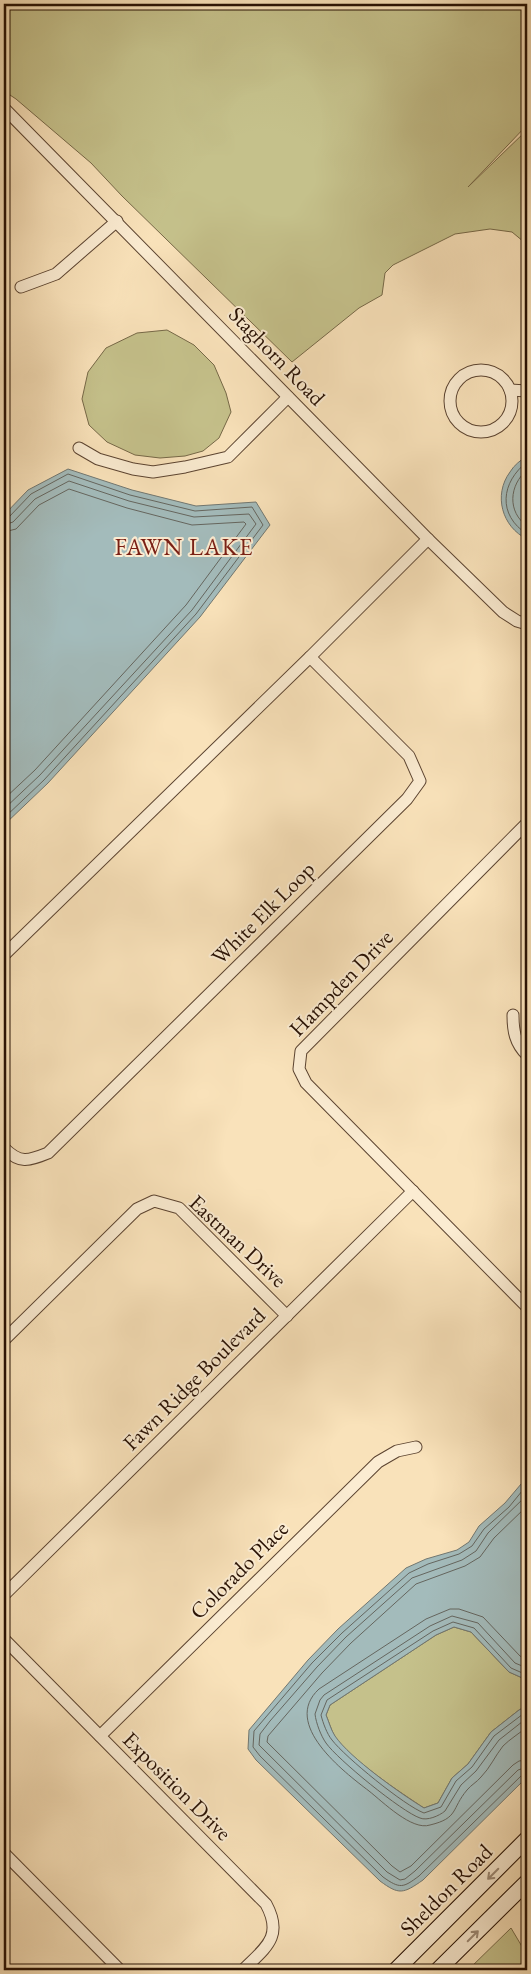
<svg xmlns="http://www.w3.org/2000/svg" width="531" height="1974" font-family="'EB Garamond',serif">
	<style>
		.green { fill: #c5c18b; stroke: #766847 }
		.water { fill: #a3bbbb; stroke: #717771 }
		.lines { fill: none; stroke-linecap: round; stroke-linejoin: round }
		.shore { stroke: #65665f; stroke-width: 1 }
		.minor-casing { stroke: #5c4431; stroke-width: 13 }
		.secondary-casing { stroke: #271003; stroke-width: 17 }
		.minor { stroke: #fbecd2; stroke-width: 11 }
		.secondary { stroke: #fbecd2; stroke-width: 15 }
		.oneway { stroke: #9c8975 }
		.labels { text-anchor: middle; dominant-baseline: central; stroke-width: 4; stroke-linejoin: round; paint-order: stroke }
		.street-label { font-size: 22px; fill: #271003; stroke: #fbecd2 }
		.neighbourhood-label { font-size: 24px; letter-spacing: 1px; fill: #7a1f14; stroke: #fbecd2 }
	</style>
	<rect width="100%" height="100%" fill="#f9e2ba"/>
	<filter id="stains"><feTurbulence type="fractalNoise" baseFrequency=".004" numOctaves="4"/><feColorMatrix values="0 0 0 0 .2 0 0 0 0 .09 0 0 0 0 .02 0 0 0 .5 -.17"/></filter>
	<radialGradient id="worn" r=".72"><stop offset=".6" stop-color="#630" stop-opacity="0"/><stop offset="1" stop-color="#630" stop-opacity=".3"/></radialGradient>
	<g class="green">
		<polygon points="4,4 527,4 527,125 468,187 527,130 527,251 524,242 512,232 490,229 455,234 393,265 385,273 382,295 359,308 292,362 122,196 91,163 16,99 4,91"/>
		<polygon points="167,330 194,345 214,365 226,393 231,412 219,438 203,451 185,456 160,458 135,455 107,442 89,425 82,399 88,372 106,348 137,333"/>
		<path d="M454,1627L471,1632L509,1672L527,1680V1706L519,1710L491,1732L468,1764L452,1778L438,1803L424,1808C401,1793 350,1759 335,1737C331,1730 329,1722 326,1715L330,1705L436,1635Z"/>
		<polygon points="511,1928 527,1955 527,1970 468,1970"/>
	</g>
	<g class="water">
		<path d="M527,456V539C502,527 493,495 510,472C514,465 521,460 527,456Z"/>
		<polygon points="68,469 132,490 196,506 256,502 270,525 200,617 48,783 4,825 4,515 28,490"/>
		<path d="M527,1477V1680L509,1672L471,1632L454,1627L436,1635L330,1705L326,1715C329,1722 331,1730 335,1736C350,1758 401,1794 424,1808L438,1803L452,1778L468,1764L491,1732L519,1710L527,1706V1777L423,1880C403,1894 399,1895 380,1881L256,1760L248,1749L249,1730L308,1660L338,1629L406,1568L426,1559L457,1550L469,1542L479,1526L505,1503Z"/>
	</g>
	<g class="lines">
		<g class="shore">
			<path d="M527,462C501,482 497,515 527,534"/>
			<path d="M527,470C509,485 507,512 527,526"/>
			<polyline points="4,518 9,517 31,494 68,474 130,495 195,511 252,507 263,525 196,614 44,780 4,818"/>
			<polyline points="4,525 13,522 35,499 69,481 129,501 194,517 249,514 256,524 192,610 40,775 4,809"/>
			<polyline points="4,532 16,529 39,505 69,489 127,508 192,525 244,522 246,524 186,605 35,770 4,799"/>
			<path d="M527,1485L509,1507L484,1529L472,1546L459,1554L428,1564L409,1573L342,1633L312,1663L254,1731L253,1747L260,1756L383,1877C400,1889 403,1888 419,1876L522,1775L527,1774"/>
			<polyline points="527,1495 488,1533 476,1551 462,1560 412,1578 346,1637 317,1667 270,1721 260,1734 259,1745 387,1872 400,1880 405,1879 415,1871 518,1770 527,1767"/>
			<polyline points="527,1506 494,1538 480,1557 465,1566 416,1584 351,1643 322,1673 268,1736 267,1742 392,1866 400,1872 411,1866 513,1765 519,1761 527,1760"/>
			<path d="M527,1660L520,1656L483,1617L459,1609H450L426,1619L319,1689C281,1724 344,1772 369,1791C383,1802 412,1831 430,1825C459,1818 451,1809 467,1790C471,1785 477,1782 481,1777C490,1768 495,1756 503,1746C510,1739 520,1733 527,1727"/>
			<path d="M527,1668L515,1663L478,1623L452,1616L430,1626L324,1695L320,1700L315,1714C316,1723 321,1736 326,1743C337,1759 402,1812 420,1818C427,1821 439,1816 445,1811L461,1785L476,1771L499,1740L527,1718"/>
			<path d="M527,1675L511,1668L474,1628L453,1622L433,1631L327,1700L321,1715C323,1723 327,1734 332,1740C345,1757 405,1806 424,1813L441,1807L456,1781L472,1767L494,1736L527,1711"/>
		</g>
		<defs>
			<g id="minor">
				<polyline points="4,108 428,539 503,612 517,621 527,624"/>
				<polyline points="21,287 56,274 117,221"/>
				<circle cx="481" cy="401" r="31"/>
				<polyline points="510,390 527,391"/>
				<polyline points="79,448 98,459 133,469 153,472 185,467 228,457 288,397"/>
				<polyline points="310,657 428,539"/>
				<polyline points="527,823 301,1051 299,1069 306,1083 527,1307"/>
				<path d="M4,955L310,657L409,756L420,781L407,799L48,1153C28,1161 20,1164 4,1148"/>
				<path d="M513,1015C513,1031 515,1043 527,1055"/>
				<polyline points="4,1340 137,1209 154,1201 179,1208 287,1316"/>
				<polyline points="4,1595 413,1191"/>
				<path d="M4,1639L266,1904C284,1937 265,1948 243,1970"/>
				<polyline points="100,1736 378,1462 397,1451 416,1447"/>
				<polyline points="4,1853 120,1970"/>
			</g>
			<g id="secondary">
				<polyline points="396,1970 527,1839"/>
				<polyline points="438,1970 527,1882"/>
			</g>
		</defs>
		<use href="#minor" class="minor-casing"/>
		<use href="#secondary" class="secondary-casing"/>
		<use href="#minor" class="minor"/>
		<use href="#secondary" class="secondary"/>
	</g>
	<defs><path id="oneway-shaft" d="M-6 0H5M1.5-3L5.5 0L1.5 3" fill="none" stroke-width="1.6" stroke-linecap="round" stroke-linejoin="round" transform="scale(1.25)"/></defs>
	<g class="oneway">
		<use href="#oneway-shaft" transform="translate(493 1874) rotate(135)"/>
		<use href="#oneway-shaft" transform="translate(473 1936) rotate(-45)"/>
	</g>
	<g class="labels">
		<g class="street-label">
			<text transform="translate(277 356) rotate(46)">Staghorn Road</text>
			<text transform="translate(263 913) rotate(-45)">White Elk Loop</text>
			<text transform="translate(341 983) rotate(-46)">Hampden Drive</text>
			<text transform="translate(238 1241) rotate(43)">Eastman Drive</text>
			<text transform="translate(194 1379) rotate(-45)">Fawn Ridge Boulevard</text>
			<text transform="translate(239 1570) rotate(-45)">Colorado Place</text>
			<text transform="translate(177 1786) rotate(45)">Exposition Drive</text>
			<text transform="translate(446 1890) rotate(-45)">Sheldon Road</text>
		</g>
		<g class="neighbourhood-label">
			<text x="184" y="546">FAWN LAKE</text>
		</g>
	</g>
	<rect width="531" height="1974" fill="none" stroke="#f9e2ba" stroke-width="20"/>
	<rect x="5" y="5" width="521" height="1964" fill="none" stroke="#271003" stroke-width="2.5"/>
	<rect x="10" y="10" width="511" height="1954" fill="none" stroke="#271003"/>
	<rect width="100%" height="100%" filter="url(#stains)"/>
	<rect width="100%" height="100%" fill="url(#worn)"/>
</svg>
